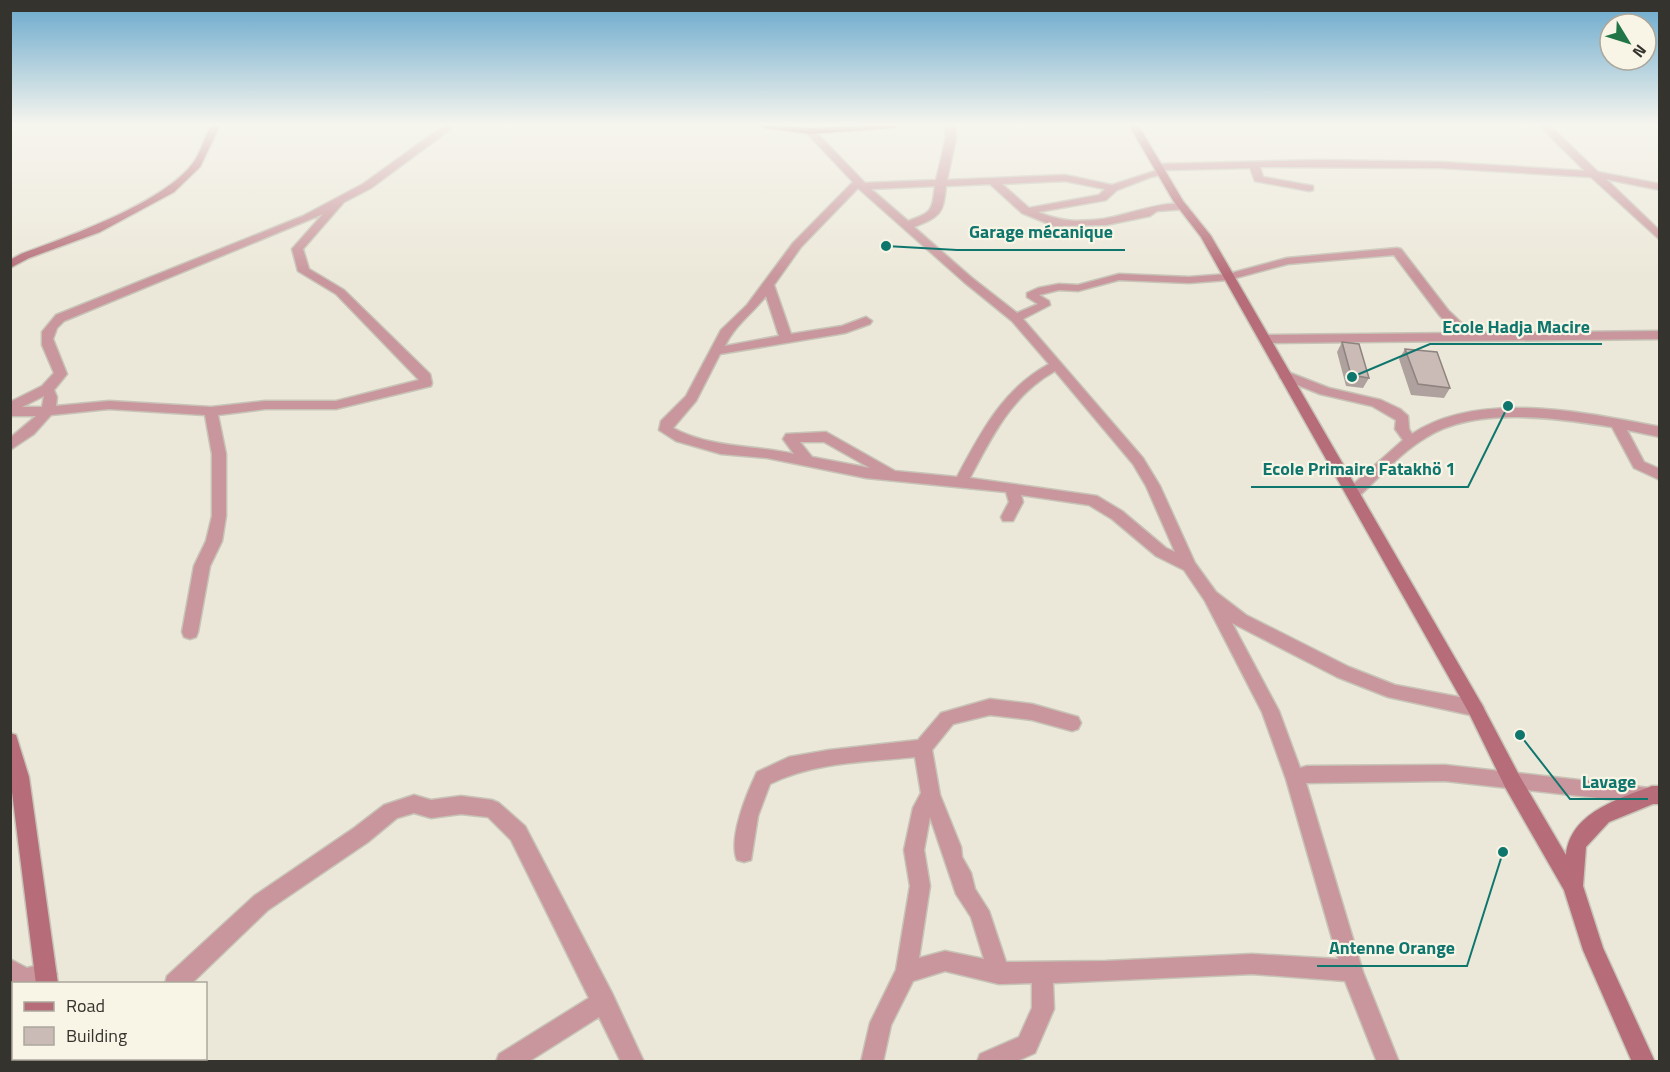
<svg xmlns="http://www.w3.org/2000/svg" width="1670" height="1072" font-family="'Titillium Web',sans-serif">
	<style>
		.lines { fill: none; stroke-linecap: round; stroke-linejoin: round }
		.street-casing { stroke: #c7c4b7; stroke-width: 3 }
		.secondary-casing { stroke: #c7c4b7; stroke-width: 3 }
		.highway-casing { stroke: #c7c4b7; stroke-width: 3 }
		.street { fill: #c9969d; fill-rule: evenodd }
		.secondary { fill: #b66d79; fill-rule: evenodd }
		.highway { fill: #973049; fill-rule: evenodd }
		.wall { fill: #afa19d }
		.building { fill: #cbbbb6; stroke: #8e837f; stroke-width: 1.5 }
		.leader { fill: none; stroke: #0f766e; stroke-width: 2 }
		.callout-dot { fill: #0f766e; stroke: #f9f5e6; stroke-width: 2 }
		.callout-label { font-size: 18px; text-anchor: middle; font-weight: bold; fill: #0f766e; stroke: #f9f5e6; stroke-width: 4.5; stroke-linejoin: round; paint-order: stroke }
	</style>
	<rect width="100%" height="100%" fill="#ece8d9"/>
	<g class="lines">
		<defs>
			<g id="street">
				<path d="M445,125H456L371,188L344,202L303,249L309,269L344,290L430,374L432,383L431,386L336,409H265L218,415L226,454V516L222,541L210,566L198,632L196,637L190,639L184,637L182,632L194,566L206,541L212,516V454L205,415L109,409L51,415L34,434L10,450V438L36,416H10V402L42,386L54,373L42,345V332L56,315L303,216L363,184ZM323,214L292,249L298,271L336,294L419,380L336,401H265L211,407L109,401L56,406L57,397L54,390L67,374L53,339L57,328L64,321ZM44,396L42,407H22Z"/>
				<path d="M945,125H955L956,138L947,180L1065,175L1112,185L1158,170L1154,167L1159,164L1319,160L1441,162L1585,171L1539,125H1549L1598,172L1660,184V190L1606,179L1660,231V240L1591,177L1441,168L1260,167L1263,177L1313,186V190L1309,191L1255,181L1250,168L1165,170L1166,174L1151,177L1117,190L1106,200L1038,212C1061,222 1079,222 1103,219C1122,217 1174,196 1188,207L1187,209L1157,211L1150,216L1106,225L1054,226L1022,213L990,184L946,186C943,214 941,216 914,227L972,278L1017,313L1038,304L1027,297V293L1038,288L1059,284L1078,285L1119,274L1189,277L1228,274L1287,258L1397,248L1401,249L1448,310L1472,333L1660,331V339L1265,343L1259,339L1265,335L1458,333L1440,316L1394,255L1288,264L1228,280L1189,283L1119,280L1078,291L1059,290L1039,295L1049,301L1050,305L1023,319L1143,458L1160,486L1195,563L1216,592L1246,615L1349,667L1395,685L1475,700L1481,703L1484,708L1481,713L1475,716L1388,697L1337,677L1232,623L1279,711L1300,768L1307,766L1445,765L1659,789V801L1652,804L1445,781L1306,783L1363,972L1399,1062H1377L1345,981L1252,974L1053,983L1054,1009L1035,1053L1015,1062H977L980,1054L1019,1037L1032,1008V983L999,984L945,971L913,981L891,1025L883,1062H861L870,1023L896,970L910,886L904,850L913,808L921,793L915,757C867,762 814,762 770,784L758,816L751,860L744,862L737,860C728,838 747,793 757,772L789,757L829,750L918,740L941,713L990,699L1032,704L1078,717L1081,723L1078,729L1072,731L1032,720L990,715L953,724L932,750L940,795L961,847L962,857L971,873L975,889L989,911L1006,962L1106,961L1252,954L1338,959L1286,779L1262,712L1205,601L1184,570L1156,556L1112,519L1089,505L1021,495L1023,502L1013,521H1003L1001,517L1009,502L1006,492L866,478L767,458L721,454L676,441L659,430L661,421L686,396L721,330L747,305L793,243L853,182L807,133V129H813L865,183L936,180L946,138ZM1065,181L1105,189L1099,195L1029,208L1002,184ZM935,186C932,212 932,212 908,221L871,189ZM858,188L964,282L1012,321L1049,364C1003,389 981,432 957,477L895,471L826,432L786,434L783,439L794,454C753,445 710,448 673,428L696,401L720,354L845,333L870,324L872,321L866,317L842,326L791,334L774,285L801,247ZM766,296L779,336L725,346C734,326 753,313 766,296ZM1055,371L1133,464L1146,486L1175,552L1166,548L1122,511L1097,496L970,478C992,436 1012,395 1055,371ZM800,442H824L870,468L812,457ZM930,817L956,894L971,917L984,959L945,951L919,958L930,886L924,850Z"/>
				<path d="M1285,371L1329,388L1381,400L1400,409L1408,416L1409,429L1412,434C1479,389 1587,413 1660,427V437L1627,430L1644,462L1660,469V480L1634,468L1612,427C1557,418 1476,406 1427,437C1401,452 1381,476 1358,497H1348L1346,493L1348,489L1403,440L1395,429L1396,420L1372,406L1320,394L1280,378L1279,375Z"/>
				<polygon points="414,795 431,800 461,796 492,800 499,803 525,826 612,993 644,1062 621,1062 599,1017 528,1062 496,1062 499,1054 589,998 511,840 488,817 461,814 431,818 414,813 397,818 368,842 268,910 191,984 165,984 167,976 254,896 354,828 384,805"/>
				<polygon points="10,959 27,968 46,963 53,967 57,974 53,981 14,984 10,982"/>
				<polygon points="59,1058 85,1058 84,1062 58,1062"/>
			</g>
			<g id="secondary">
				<path d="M211,125H220L200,167L174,192L100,232L29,258L10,268V260L21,254C67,237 164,203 193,163C201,152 205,137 211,125Z"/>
				<path d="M1129,125H1138L1183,201L1211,236L1481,703L1519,775L1566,855C1570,813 1618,799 1652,786H1660V804H1653L1609,822L1586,847L1583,886L1603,948L1655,1062H1632L1583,950L1564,890L1505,787L1469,713L1201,237L1174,202Z"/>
				<polygon points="10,733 16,735 29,777 58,984 36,984 10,776"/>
				<rect x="45" y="1058" width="22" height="4"/>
			</g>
			<polygon id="highway" points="759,125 810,128 899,125 894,128 810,134 764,128"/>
		</defs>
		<use href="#street" class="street-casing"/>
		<use href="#secondary" class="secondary-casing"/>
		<use href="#highway" class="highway-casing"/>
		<use href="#street" class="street"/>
		<use href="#secondary" class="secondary"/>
		<use href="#highway" class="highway"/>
	</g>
	<g class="wall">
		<polygon points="1342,342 1369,378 1363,388 1346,386 1337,352"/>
		<polygon points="1405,349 1450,388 1444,398 1411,395 1399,359"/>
	</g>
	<g class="building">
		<polygon points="1342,342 1359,344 1369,378 1351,375"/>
		<polygon points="1405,349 1437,352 1450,388 1418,384"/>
	</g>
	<linearGradient id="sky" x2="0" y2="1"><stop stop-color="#68a8cc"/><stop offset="0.45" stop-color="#f6f5ee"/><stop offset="1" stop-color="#f6f5ee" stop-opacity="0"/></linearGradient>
	<rect width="1670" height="276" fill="url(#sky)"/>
	<path class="leader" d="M886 246L957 250H1125M1352 377L1430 344H1602M1508 406L1468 487H1251M1520 735L1570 799H1648M1503 852L1467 966H1317"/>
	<g class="callout-dot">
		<circle cx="886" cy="246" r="6"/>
		<circle cx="1352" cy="377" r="6"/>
		<circle cx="1508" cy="406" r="6"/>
		<circle cx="1520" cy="735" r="6"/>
		<circle cx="1503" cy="852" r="6"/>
	</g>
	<g class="callout-label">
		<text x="1041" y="238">Garage mécanique</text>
		<text x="1516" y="333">Ecole Hadja Macire</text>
		<text x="1359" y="475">Ecole Primaire Fatakhö 1</text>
		<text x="1609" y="788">Lavage</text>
		<text x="1392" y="954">Antenne Orange</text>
	</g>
	<rect width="1670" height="1072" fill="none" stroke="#35332e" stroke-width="24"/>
	<rect x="12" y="982" width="195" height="78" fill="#f9f5e6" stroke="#aba79c" stroke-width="1.5"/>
	<rect x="24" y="1002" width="30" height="9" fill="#b66d79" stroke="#aba79c" stroke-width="1.5"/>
	<text x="66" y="1012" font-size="18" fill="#35332e">Road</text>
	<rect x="24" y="1027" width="30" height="18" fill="#cbbbb6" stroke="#aba79c" stroke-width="1.5"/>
	<text x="66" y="1042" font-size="18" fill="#35332e">Building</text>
	<g transform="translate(1628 42) rotate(128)"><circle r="28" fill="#f9f5e6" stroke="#aba79c" stroke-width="1.5"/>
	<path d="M0-4.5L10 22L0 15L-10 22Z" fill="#227546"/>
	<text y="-9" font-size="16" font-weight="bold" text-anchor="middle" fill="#35332e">N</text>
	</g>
</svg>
